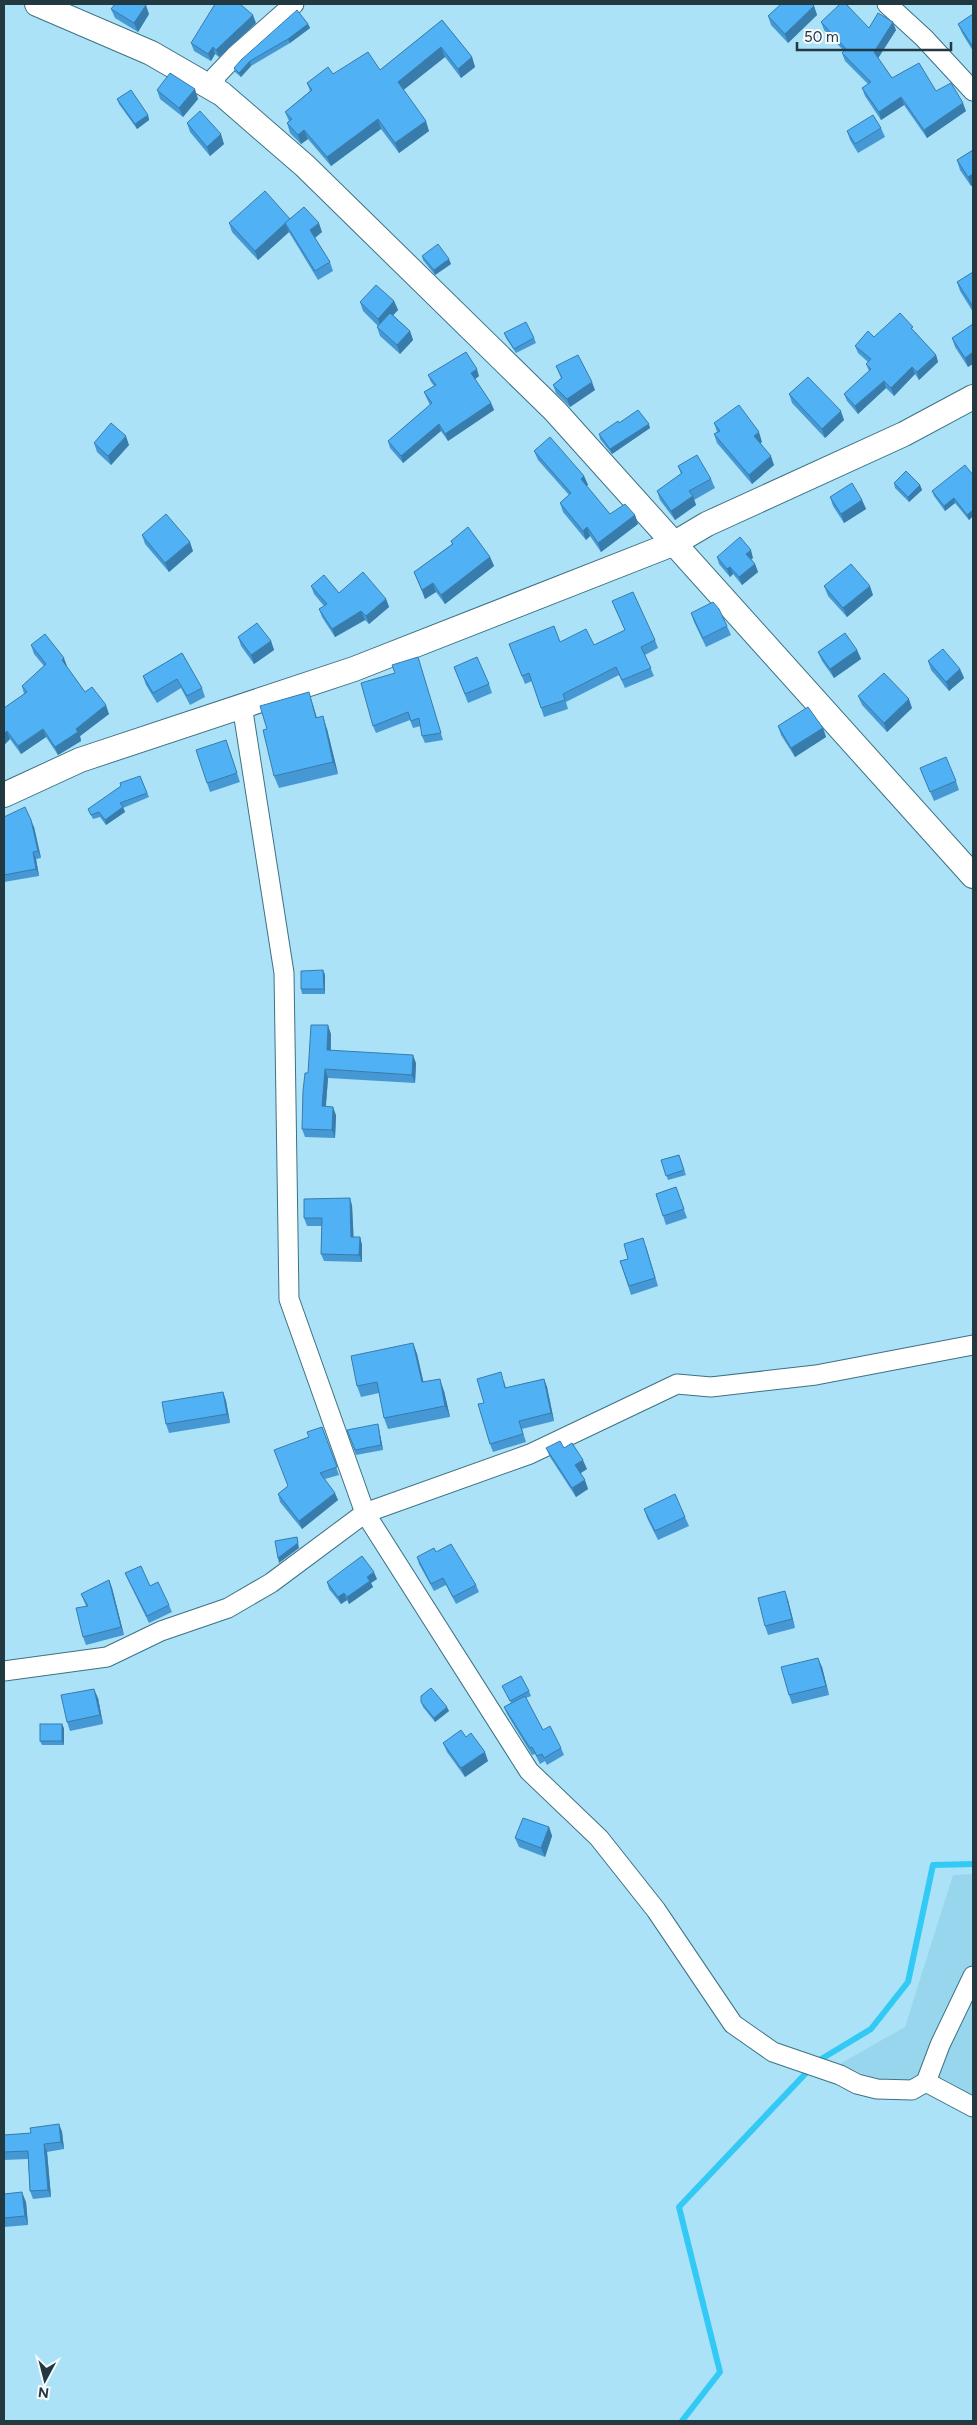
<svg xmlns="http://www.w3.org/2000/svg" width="977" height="2425" font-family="Figtree,sans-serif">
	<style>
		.built { fill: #97d6ec }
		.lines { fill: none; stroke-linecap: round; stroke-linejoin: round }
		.stream { stroke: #32caf5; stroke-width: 6 }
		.minor-casing { stroke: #3d7284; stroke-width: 21 }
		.tertiary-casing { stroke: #3d7284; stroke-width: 26 }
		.minor { stroke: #fff; stroke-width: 19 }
		.tertiary { stroke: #fff; stroke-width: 24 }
		.wall { fill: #4598d3 }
		.shaded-wall { fill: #387cac }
		.building { fill: #50b1f5; stroke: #387cac }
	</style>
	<rect width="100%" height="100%" fill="#abe2f7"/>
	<polygon class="built" points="973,1874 973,2096 944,2079 920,2075 901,2085 836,2066 905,2027 953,1875"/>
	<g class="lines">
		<g class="stream">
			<polyline points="818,2061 871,2029 908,1982 933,1865 973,1864"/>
			<polyline points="682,2421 720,2372 679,2207 807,2072"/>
		</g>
		<defs>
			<g id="minor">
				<polyline points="887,4 924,38 973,91"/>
				<polyline points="217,91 215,77 235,56 294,4"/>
				<polyline points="242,705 284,973 289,1299 365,1513 529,1771 599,1838 656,1910 733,2024 773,2052 840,2075 857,2084 877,2089 912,2090 926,2082 940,2045 973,1976"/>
				<polyline points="4,1671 107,1657 161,1631 228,1608 271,1583 365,1513 530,1454 677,1384 711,1387 816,1375 973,1345"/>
				<polyline points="926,2082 973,2107"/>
			</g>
			<g id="tertiary">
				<polyline points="37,4 151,53 222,94 305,166 555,411 973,876"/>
				<polyline points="4,795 80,760 354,669 675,543 707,524 904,434 973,397"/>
			</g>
		</defs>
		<use href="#minor" class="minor-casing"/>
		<use href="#tertiary" class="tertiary-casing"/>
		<use href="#minor" class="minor"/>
		<use href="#tertiary" class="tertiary"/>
	</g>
	<g class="wall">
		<polygon points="814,6 817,15 788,43 771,25 768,16"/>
		<polygon points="111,9 149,14 138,32 115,18"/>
		<polygon points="973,14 973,51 962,33 958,24"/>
		<polygon points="442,20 472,57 475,67 461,78 445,57 403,90 429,131 399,153 381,129 331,166 308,139 301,144 290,133 287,123 289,121 285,112 310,91 307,83 333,74 380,70"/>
		<polygon points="821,22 896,30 878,58 892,78 936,91 966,111 927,138 904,105 881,120 865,96 862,88 868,84 845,61 842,53 844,51 824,30"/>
		<polygon points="256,23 219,57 215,54 211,61 194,51 191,43"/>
		<polygon points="308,24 310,28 290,43 251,66 241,77 235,72 234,68"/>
		<polygon points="157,90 198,99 183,117 160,99"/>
		<polygon points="117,99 148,115 149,120 137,129 119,104"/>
		<polygon points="187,123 224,144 210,156 190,132"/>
		<polygon points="881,128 885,137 858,153 850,140 847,131"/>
		<polygon points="973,150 971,186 960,170 957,160"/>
		<polygon points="290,219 322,232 315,238 330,262 333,271 318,280 289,232 258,260 232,232 229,223"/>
		<polygon points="422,256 451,264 435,275 423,260"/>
		<polygon points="973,272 973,312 960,291 957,282"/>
		<polygon points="394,301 398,310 393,315 410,331 413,340 400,354 380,336 377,327 378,326 363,311 360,302"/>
		<polygon points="973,324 968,367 955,347 952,338"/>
		<polygon points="915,332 936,355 938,362 919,380 915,374 894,396 886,388 858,414 847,401 844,394 869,371 866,364 868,362 858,353 855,346 874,337"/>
		<polygon points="504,333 534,338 536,343 516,353 506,338"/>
		<polygon points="556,366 595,390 570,407 556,393 553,385 561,378"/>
		<polygon points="428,375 479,376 475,379 491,403 494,410 448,441 441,431 403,463 390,448 388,441 430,405 427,399 424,392 434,386 431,382"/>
		<polygon points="789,394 844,420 825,438 792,403"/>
		<polygon points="619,423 650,428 612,454 600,439 599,434"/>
		<polygon points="714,423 762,442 760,443 774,465 752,484 717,443 714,434 717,432"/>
		<polygon points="94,443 129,445 111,465 97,452"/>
		<polygon points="534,451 584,476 588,485 586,486 610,514 635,515 638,524 601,552 590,536 586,540 563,512 560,503 569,495 538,460"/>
		<polygon points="678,466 711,479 715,488 694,500 696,505 675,520 660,500 657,491 681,474"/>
		<polygon points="973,475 973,516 969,520 955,503 945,511 934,496 932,491"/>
		<polygon points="894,483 920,485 922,490 909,502 895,488"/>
		<polygon points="830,497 862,500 866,509 844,523 833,506"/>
		<polygon points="142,535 193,551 169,572 145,544"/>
		<polygon points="451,541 490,557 494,566 445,604 436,592 425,599 414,572 452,544"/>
		<polygon points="717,557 753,558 751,559 755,564 758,572 742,585 733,574 730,577 719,564"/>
		<polygon points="311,586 339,593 386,599 389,607 369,624 365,620 335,637 322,617 319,609 324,606 314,594"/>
		<polygon points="824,586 873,595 847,617 828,596"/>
		<polygon points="612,601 655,640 658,648 645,655 654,676 625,688 619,675 566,702 568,709 544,717 532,681 525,684 509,644 560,642 594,645 625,630"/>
		<polygon points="691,613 727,626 731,635 706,647 694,622"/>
		<polygon points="238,637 271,641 274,650 254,664 241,646"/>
		<polygon points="31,645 67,666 67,667 85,692 109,714 80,736 81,741 58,755 46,737 21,754 10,739 4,745 4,708 24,694 22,686 44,666 34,654"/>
		<polygon points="857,650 861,659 834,678 822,661 818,652"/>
		<polygon points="182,653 202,688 205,697 190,705 181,688 157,703 146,685 143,676"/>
		<polygon points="928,661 960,669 964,678 949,691 931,670"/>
		<polygon points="420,665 443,740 425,743 422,736 421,726 413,728 410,720 376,733 373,726"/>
		<polygon points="454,667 489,684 492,693 468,703"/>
		<polygon points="858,696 912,708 887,732 862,705"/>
		<polygon points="313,705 317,718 327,729 338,774 279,788 274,776 267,729"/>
		<polygon points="778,726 823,728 826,737 795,757 781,735"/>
		<polygon points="226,740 240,782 210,792 207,783"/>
		<polygon points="920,768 956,781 959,790 934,801"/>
		<polygon points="140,776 149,797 123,808 125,812 106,825 100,817 93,819 88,809"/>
		<polygon points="4,817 34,827 41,858 36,859 39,876 4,882"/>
		<polygon points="323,970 325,975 325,994 302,994 301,989"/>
		<polygon points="331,1034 331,1050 416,1063 415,1083 328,1078 326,1106 336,1115 335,1138 305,1137 302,1129 308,1073"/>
		<polygon points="679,1155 686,1175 668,1180 661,1160"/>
		<polygon points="676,1187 687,1218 666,1225 656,1194"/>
		<polygon points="352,1205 353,1237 360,1237 362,1245 362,1262 324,1261 321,1254 322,1226 307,1226 304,1218"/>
		<polygon points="646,1246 658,1286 631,1295 620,1261 628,1259"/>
		<polygon points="413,1343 417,1354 423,1381 444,1391 450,1417 388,1429 384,1418 379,1393 361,1397 357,1386"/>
		<polygon points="544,1379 547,1387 554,1421 522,1429 526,1442 493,1452 490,1444 484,1403 504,1381 506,1388"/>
		<polygon points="223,1392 226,1401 230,1423 169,1433 166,1424"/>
		<polygon points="322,1427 339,1475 325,1479 338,1500 302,1529 280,1502 278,1494 288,1486 309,1437"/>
		<polygon points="379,1429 383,1450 356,1455 347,1430"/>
		<polygon points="546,1448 564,1448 587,1469 581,1473 588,1489 576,1497 550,1457"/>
		<polygon points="644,1509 685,1517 689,1526 658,1540 647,1518"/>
		<polygon points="436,1552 476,1585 479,1592 456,1604 446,1585 434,1591 419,1564 417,1557"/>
		<polygon points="125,1573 150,1586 169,1605 172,1612 149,1623 128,1580"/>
		<polygon points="377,1579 371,1583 373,1587 349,1604 347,1600 341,1604 329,1589 327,1582"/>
		<polygon points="109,1580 112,1588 124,1635 86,1645 83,1637 86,1606 81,1594"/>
		<polygon points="788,1600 795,1628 768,1635 765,1626"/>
		<polygon points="822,1667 829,1695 792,1704 789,1695"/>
		<polygon points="502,1686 529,1691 531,1696 526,1698 543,1730 561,1748 564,1755 547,1765 545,1761 540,1764 535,1754 532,1755 507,1714 504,1707 511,1703"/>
		<polygon points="98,1698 103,1724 70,1731 67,1722"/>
		<polygon points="421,1702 449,1711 435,1722 423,1707"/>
		<polygon points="64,1728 64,1745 42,1745 40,1741"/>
		<polygon points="466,1737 488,1761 465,1777 447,1752 443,1743"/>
		<polygon points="549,1827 552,1836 545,1857 519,1847 515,1838"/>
		<polygon points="59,2124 62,2132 64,2149 47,2152 51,2197 33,2199 30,2191 28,2159 4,2160 4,2135 31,2133"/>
		<polygon points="4,2194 26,2202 28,2225 4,2227"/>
	</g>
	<g class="shaded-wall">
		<polygon points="146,5 149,14 138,32 134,23"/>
		<polygon points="814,6 817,15 788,43 785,34"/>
		<polygon points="253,15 256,23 219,57 216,50"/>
		<polygon points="893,22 896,30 877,60 874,52"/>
		<polygon points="308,24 310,28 290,43 288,39"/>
		<polygon points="213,47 215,54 211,61 208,54"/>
		<polygon points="441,47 445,57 401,92 398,82"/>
		<polygon points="472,57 475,67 461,78 458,69"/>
		<polygon points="250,61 251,66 241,77 239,73"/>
		<polygon points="195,89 198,99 183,117 179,108"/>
		<polygon points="901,97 904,105 881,120 879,112"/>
		<polygon points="963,103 966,111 927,138 924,130"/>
		<polygon points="148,115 149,120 137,129 135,124"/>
		<polygon points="378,119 381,129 331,166 327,157"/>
		<polygon points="426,121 429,131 399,153 395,143"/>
		<polygon points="304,130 308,139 301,144 298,135"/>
		<polygon points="221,134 224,144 210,156 207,147"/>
		<polygon points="973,174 973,185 971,186 968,177"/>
		<polygon points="290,219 285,223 289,232 258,260 255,251"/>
		<polygon points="319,223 322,232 313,239 310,230"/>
		<polygon points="449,259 451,264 435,275 434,270"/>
		<polygon points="394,301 398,310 381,328 378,319"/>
		<polygon points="410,331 413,340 400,354 397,345"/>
		<polygon points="973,352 973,364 968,367 965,358"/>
		<polygon points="936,355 938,362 919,380 917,372"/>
		<polygon points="912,367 915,374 894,396 891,388"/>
		<polygon points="477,369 479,376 474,380 471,373"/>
		<polygon points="884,381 886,388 858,414 855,406"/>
		<polygon points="592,382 595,390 570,407 567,399"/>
		<polygon points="491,403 494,410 448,441 445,434"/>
		<polygon points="841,411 844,420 825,438 822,429"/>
		<polygon points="439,424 441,431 403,463 401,456"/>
		<polygon points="649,424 650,428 612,454 610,449"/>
		<polygon points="759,432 762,442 757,445 754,436"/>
		<polygon points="126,436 129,445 111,465 108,456"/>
		<polygon points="771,456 774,465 752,484 749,475"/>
		<polygon points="584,476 588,485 584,488 581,479"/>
		<polygon points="920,485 922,490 909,502 908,497"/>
		<polygon points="693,496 696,505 675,520 671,511"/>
		<polygon points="954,498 955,503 945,511 944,506"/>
		<polygon points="862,500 866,509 844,523 841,514"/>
		<polygon points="973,510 973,516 969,520 967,515"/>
		<polygon points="635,515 638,524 601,552 598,543"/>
		<polygon points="587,527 590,536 586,540 583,531"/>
		<polygon points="190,542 193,551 169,572 165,563"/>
		<polygon points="751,550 753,558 749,561 746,554"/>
		<polygon points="490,557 494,566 445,604 441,595"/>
		<polygon points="755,564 758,572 742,585 739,577"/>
		<polygon points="730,567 733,574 730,577 727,569"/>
		<polygon points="433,583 436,592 425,599 422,590"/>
		<polygon points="870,586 873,595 847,617 843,608"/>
		<polygon points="386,599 389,607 369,624 366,616"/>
		<polygon points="361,611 365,620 335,637 332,629"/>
		<polygon points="271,641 274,650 254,664 251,655"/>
		<polygon points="857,650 861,659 834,678 830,669"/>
		<polygon points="64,658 67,666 65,668 62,660"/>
		<polygon points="960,669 964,678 949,691 946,682"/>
		<polygon points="309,692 313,705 320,730 316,718"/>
		<polygon points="909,699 912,708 887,732 884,723"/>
		<polygon points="106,705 109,714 80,736 81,741 58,755 55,747 76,729"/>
		<polygon points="323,716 327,729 338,774 333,762"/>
		<polygon points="823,728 826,737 795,757 791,748"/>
		<polygon points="43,729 46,737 21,754 18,746"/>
		<polygon points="7,731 10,739 4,745 4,734"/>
		<polygon points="123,807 125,812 106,825 105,820"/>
		<polygon points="31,820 34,827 41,858 38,851"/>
		<polygon points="33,852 36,859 39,876 36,869"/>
		<polygon points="323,970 325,975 325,994 324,989"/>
		<polygon points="328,1025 331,1034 330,1058 327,1050"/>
		<polygon points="413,1055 416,1063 415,1083 412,1075"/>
		<polygon points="325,1069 328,1078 325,1114 322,1106"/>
		<polygon points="333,1107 336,1115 335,1138 332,1130"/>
		<polygon points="350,1198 352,1205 354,1244 351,1237"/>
		<polygon points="360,1237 362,1245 362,1262 359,1255"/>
		<polygon points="413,1343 417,1354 426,1393 422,1382"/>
		<polygon points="440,1379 444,1391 450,1417 445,1406"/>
		<polygon points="544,1379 547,1387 554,1421 551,1413"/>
		<polygon points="223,1392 226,1401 230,1423 227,1414"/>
		<polygon points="378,1424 379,1429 383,1450 381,1445"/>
		<polygon points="583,1460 587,1469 579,1474 575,1465"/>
		<polygon points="585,1480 588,1489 576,1497 572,1488"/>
		<polygon points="335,1493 338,1500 302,1529 299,1521"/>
		<polygon points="297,1537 299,1548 279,1563 278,1558"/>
		<polygon points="374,1572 377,1579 371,1583 373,1587 349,1604 347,1597 367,1577"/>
		<polygon points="109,1580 112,1588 124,1635 121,1627"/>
		<polygon points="785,1591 788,1600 795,1628 792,1619"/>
		<polygon points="344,1593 347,1600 341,1604 338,1597"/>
		<polygon points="818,1658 822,1667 829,1695 826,1686"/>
		<polygon points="94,1689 98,1698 103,1724 100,1715"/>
		<polygon points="447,1707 449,1711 435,1722 434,1718"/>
		<polygon points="62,1724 64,1728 64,1745 62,1741"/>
		<polygon points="485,1752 488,1761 465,1777 461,1768"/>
		<polygon points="549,1827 552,1836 545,1857 541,1848"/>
		<polygon points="59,2124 62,2132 64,2149 61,2142"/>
		<polygon points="44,2144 47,2152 51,2197 48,2190"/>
		<polygon points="22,2192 26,2202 28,2225 25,2216"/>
	</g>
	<g class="building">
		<polygon points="115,4 144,4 146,5 134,23 111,9"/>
		<polygon points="215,4 240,4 253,15 216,50 213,47 208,54 191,43"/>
		<polygon points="781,4 812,4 814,6 785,34 768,16"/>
		<polygon points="840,4 846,4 869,28 878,13 893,22 874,52 892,78 919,63 936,91 951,83 963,103 924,130 901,97 879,112 862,88 871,82 842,53 846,49 821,22"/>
		<polygon points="297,10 308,24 288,39 250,61 239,73 234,68 241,60"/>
		<polygon points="973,14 973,47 958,24"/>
		<polygon points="442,20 472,57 458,69 441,47 398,82 426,121 395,143 378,119 327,157 304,130 298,135 287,123 292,119 285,112 312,90 307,83 328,67 333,74 368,52 380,70"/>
		<polygon points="170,73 195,89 179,108 157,90"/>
		<polygon points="131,90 148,115 135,124 117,99"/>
		<polygon points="200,111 221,134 207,147 187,123"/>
		<polygon points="873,115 881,128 855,144 847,131"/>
		<polygon points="973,150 973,174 968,177 957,160"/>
		<polygon points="265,191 290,219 255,251 229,223"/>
		<polygon points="304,207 319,223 310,230 330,262 315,271 285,223"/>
		<polygon points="438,244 449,259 434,270 422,256"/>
		<polygon points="973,272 973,305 972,305 957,282"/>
		<polygon points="376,285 394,301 378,319 360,302"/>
		<polygon points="390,313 410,331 397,345 377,327"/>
		<polygon points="900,313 913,327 911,328 936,355 917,372 912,367 891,388 884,381 855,406 844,394 871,369 866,364 871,359 855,346 868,331 874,337"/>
		<polygon points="526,322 534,338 514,349 504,333"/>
		<polygon points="973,324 973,352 965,358 952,338"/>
		<polygon points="466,352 477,369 471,373 491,403 445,434 439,424 401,456 388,441 432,403 424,392 436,385 428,375"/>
		<polygon points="578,355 592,382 567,399 553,385 562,378 556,366"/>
		<polygon points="808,377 841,411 822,429 789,394"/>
		<polygon points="739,405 759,432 754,436 771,456 749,475 714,434 720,431 714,423"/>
		<polygon points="638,410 649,424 610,449 599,434 618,421 619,423"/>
		<polygon points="111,423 126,436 108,456 94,443"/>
		<polygon points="550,437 584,476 581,479 610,514 625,504 635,515 598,543 587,527 583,531 560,503 571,493 534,451"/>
		<polygon points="697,455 711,479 689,491 693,496 671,511 657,491 682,473 678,466"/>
		<polygon points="965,465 973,475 973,510 967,515 954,498 944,506 932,491"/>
		<polygon points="906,471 920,485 908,497 894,483"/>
		<polygon points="852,483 862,500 841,514 830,497"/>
		<polygon points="166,514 190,542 165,563 142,535"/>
		<polygon points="468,527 490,557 441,595 433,583 422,590 414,572 453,544 451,541"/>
		<polygon points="740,537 751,550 746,554 755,564 739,577 730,567 727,569 717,557"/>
		<polygon points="851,564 870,586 843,608 824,586"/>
		<polygon points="363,572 386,599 366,616 361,611 332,629 319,609 327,604 311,586 324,575 339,593"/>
		<polygon points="633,592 655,640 641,647 651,668 622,680 616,667 563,694 565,700 541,708 529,673 522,676 509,644 554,626 560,642 586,629 594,645 625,630 612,601"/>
		<polygon points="713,602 719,609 727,626 703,638 691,613"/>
		<polygon points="257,623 271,641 251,655 238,637"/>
		<polygon points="845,633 857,650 830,669 818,652"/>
		<polygon points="45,634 64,658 62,660 85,692 92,687 106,705 76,729 78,732 55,747 43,729 18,746 7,731 4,734 4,708 27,692 22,686 46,664 31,645"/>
		<polygon points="943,649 960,669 946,682 928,661"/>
		<polygon points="182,653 202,688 187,696 177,679 153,693 143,676"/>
		<polygon points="418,657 441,733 422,736 419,718 411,721 408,712 373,726 361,683 395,673 392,665"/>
		<polygon points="477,657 489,684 465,694 454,667"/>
		<polygon points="884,673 909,699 884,723 858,696"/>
		<polygon points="309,692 316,718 323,716 333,762 274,776 263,730 267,729 260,706"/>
		<polygon points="808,707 823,728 791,748 778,726"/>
		<polygon points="226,740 237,773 207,783 196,750"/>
		<polygon points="946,757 956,781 930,792 920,768"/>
		<polygon points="140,776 147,793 120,803 123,807 105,820 99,812 91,815 88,809 121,786 120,783"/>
		<polygon points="25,807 31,820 38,851 33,852 36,869 4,875 4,817"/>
		<polygon points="323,970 324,989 301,989 301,971"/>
		<polygon points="311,1025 328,1025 327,1050 413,1055 412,1075 325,1069 322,1106 333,1107 332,1130 302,1129 303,1091 305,1073 308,1073"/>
		<polygon points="679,1155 684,1170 666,1176 661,1160"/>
		<polygon points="676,1187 684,1209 663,1216 656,1194"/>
		<polygon points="350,1198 351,1237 360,1237 359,1255 321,1254 322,1218 304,1218 304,1199"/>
		<polygon points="643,1238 655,1278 629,1286 620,1261 628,1259 624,1244"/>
		<polygon points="413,1343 422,1382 440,1379 445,1406 384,1418 377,1382 357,1386 351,1356"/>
		<polygon points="501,1372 505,1388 544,1379 551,1413 519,1421 523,1434 490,1444 478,1404 484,1403 477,1379"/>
		<polygon points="223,1392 227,1414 166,1424 162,1402"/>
		<polygon points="378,1424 381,1445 355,1450 347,1430"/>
		<polygon points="322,1427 337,1467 320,1473 335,1493 299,1521 278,1494 288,1486 274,1450 309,1437 307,1432"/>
		<polygon points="560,1441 564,1448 572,1443 583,1460 575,1465 585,1480 572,1488 546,1448"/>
		<polygon points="675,1494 685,1517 655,1531 644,1509"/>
		<polygon points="297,1537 298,1543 278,1558 275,1541"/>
		<polygon points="451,1544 476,1585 453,1597 443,1578 431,1584 417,1557 434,1548 436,1552"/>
		<polygon points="362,1556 374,1572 367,1577 370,1581 347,1597 344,1593 338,1597 327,1582"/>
		<polygon points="141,1566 150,1586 158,1582 169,1605 147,1616 125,1573"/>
		<polygon points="109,1580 121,1627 83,1637 76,1608 88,1606 81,1594"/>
		<polygon points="785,1591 792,1619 765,1626 758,1598"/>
		<polygon points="818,1658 826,1686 789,1695 781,1667"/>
		<polygon points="521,1676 529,1691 510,1701 502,1686"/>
		<polygon points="431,1688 447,1707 434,1718 421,1702 421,1696"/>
		<polygon points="94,1689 100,1715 67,1722 61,1695"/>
		<polygon points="525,1696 543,1730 550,1726 561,1748 544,1758 542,1754 537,1756 532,1747 530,1748 504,1707"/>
		<rect x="40" y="1724" width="22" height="17"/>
		<polygon points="461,1730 466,1737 471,1733 485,1752 461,1768 443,1743"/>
		<polygon points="523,1818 549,1827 541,1848 515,1838"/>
		<polygon points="59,2124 61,2142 44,2144 48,2190 30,2191 28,2151 4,2152 4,2135 31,2133 30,2128"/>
		<polygon points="22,2192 25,2216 4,2218 4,2194"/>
	</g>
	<rect width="977" height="2425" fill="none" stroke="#223941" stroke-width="10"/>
	<g transform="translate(45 2380) rotate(187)" stroke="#f5fafd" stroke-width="4" paint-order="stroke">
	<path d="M0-4L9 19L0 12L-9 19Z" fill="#223941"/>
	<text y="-8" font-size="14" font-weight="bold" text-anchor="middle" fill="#223941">N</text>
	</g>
	<path d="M797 42v8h154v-8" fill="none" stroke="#223941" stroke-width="2.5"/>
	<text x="804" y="42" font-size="15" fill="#223941" stroke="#f5fafd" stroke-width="4" paint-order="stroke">50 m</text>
</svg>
